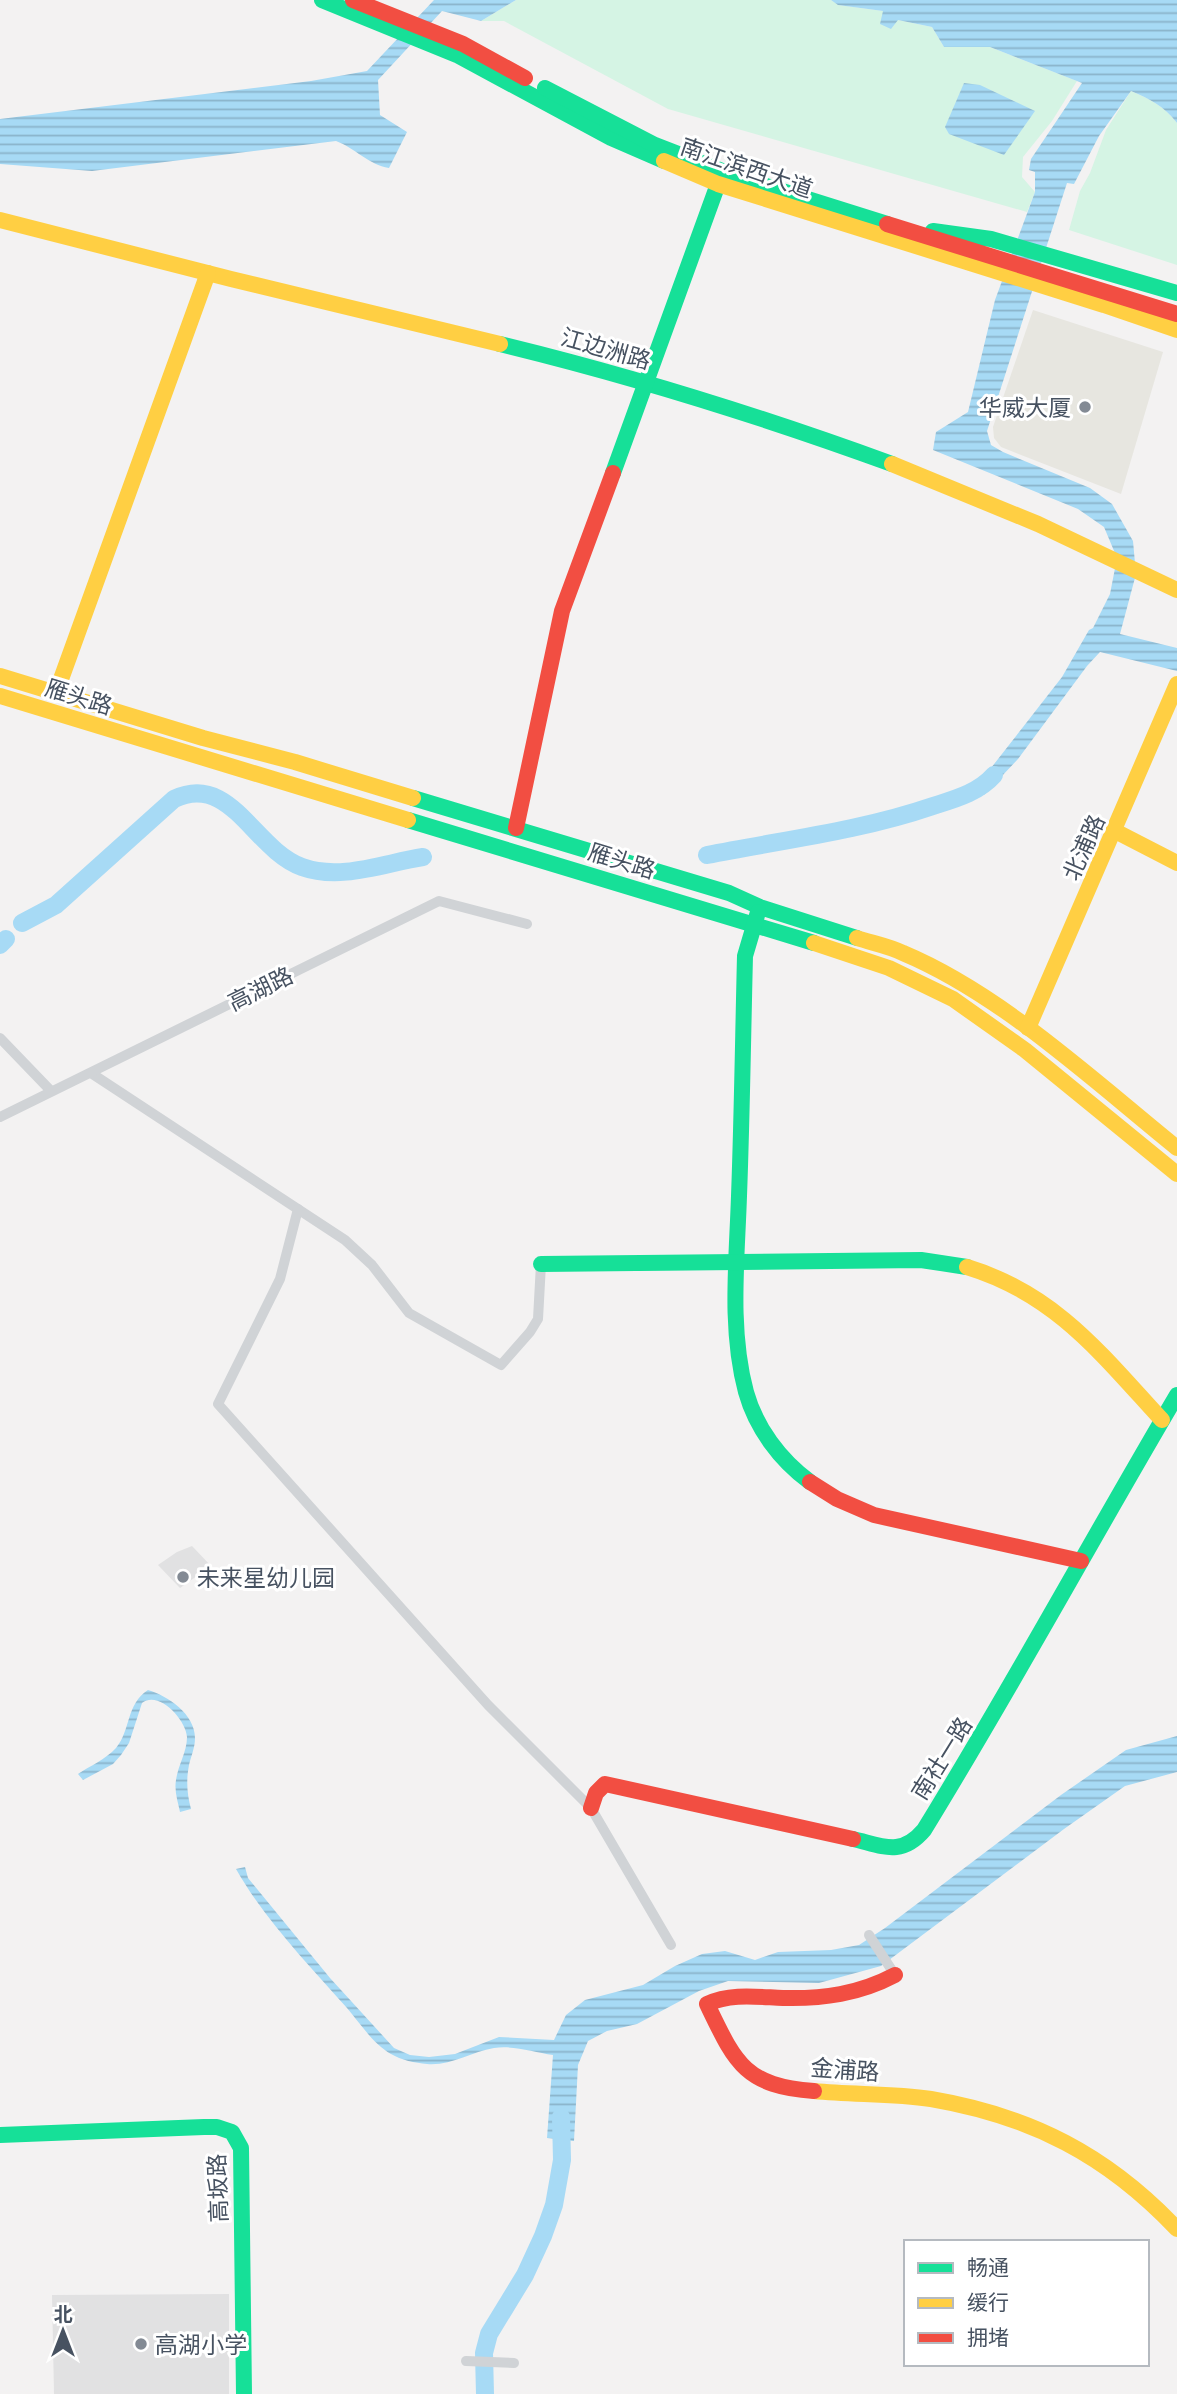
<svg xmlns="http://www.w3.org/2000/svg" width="1177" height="2394" font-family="'Exo 2','Noto Sans SC',sans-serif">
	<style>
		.commercial { fill: #e7e6e0 }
		.education { fill: #e1e1e2 }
		.green { fill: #d5f4e4 }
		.water { fill: url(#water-rules) }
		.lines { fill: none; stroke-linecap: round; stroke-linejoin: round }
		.river { stroke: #a7daf5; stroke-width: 18 }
		.street { stroke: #d0d3d6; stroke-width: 10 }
		.fast { stroke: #16e098; stroke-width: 16 }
		.slow { stroke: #ffcf43; stroke-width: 16 }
		.jam { stroke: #f24e42; stroke-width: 16 }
		.poi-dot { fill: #838a94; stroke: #fff; stroke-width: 2.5 }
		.labels { text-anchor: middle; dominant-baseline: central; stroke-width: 6; stroke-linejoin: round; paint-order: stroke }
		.street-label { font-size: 23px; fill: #475261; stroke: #fff }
		.poi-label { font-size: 23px; fill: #475261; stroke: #fff; text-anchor: start }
	</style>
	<defs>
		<pattern id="water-rules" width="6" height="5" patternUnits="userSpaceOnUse" patternTransform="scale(1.75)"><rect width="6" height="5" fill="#a7daf5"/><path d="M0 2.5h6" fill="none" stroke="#8ab3ca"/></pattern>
	</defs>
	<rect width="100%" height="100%" fill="#f3f2f2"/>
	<polygon class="commercial" points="1033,310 1163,352 1121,494 1001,447 994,438 993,427"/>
	<g class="education">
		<polygon points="192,1546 211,1566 180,1588 158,1565 177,1552"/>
		<polygon points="229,2294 229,2394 54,2394 52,2295"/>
	</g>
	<g class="green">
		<polygon points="516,0 831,0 839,5 883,11 898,20 932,27 944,47 990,47 1077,81 1052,121 1023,157 1022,177 1035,192 1027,212 668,109 504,21 481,21"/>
		<path d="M1131,91C1150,99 1164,106 1177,123V265L1069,230L1080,191L1090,173L1106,130Z"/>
	</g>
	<g class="water">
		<path d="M434,0H516L481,21L442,11L378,80L380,115L407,132L389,168C369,165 355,148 336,141L92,171L0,164V119L311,81L367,71Z"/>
		<path d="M831,0H1177V123C1164,106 1150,99 1131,91L1099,136L1074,184L1067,183L987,431L991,445L1003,452L1090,488L1112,504L1133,541L1136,574L1120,634L1177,648V671L1100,652L1087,666L1018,759L984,795L973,784L991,768L1062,677L1089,630L1093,628L1110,594L1117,558L1104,527L1078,509L933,450L936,432L968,412L995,300L1035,192V172L1029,170L1031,159L1082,83L990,47H944L932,27L898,20L891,29L880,24L883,11L838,5Z"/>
		<polygon points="964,83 980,85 1035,111 1004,155 949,134 945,127"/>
		<path d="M148,1690C168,1696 195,1714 195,1738C195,1748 191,1756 189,1765C186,1781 187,1794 191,1809L180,1812C178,1802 174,1791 176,1780C178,1765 187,1752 187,1737C186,1720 159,1690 142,1703L129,1743L121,1755L113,1764L83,1780L78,1774C90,1766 106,1759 116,1748C131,1730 126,1704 148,1690Z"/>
		<path d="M1177,1736V1772L1125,1786L1064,1829L881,1966L819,1983L728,1981L699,1991L637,2024L607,2031L588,2041L578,2065L574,2141L547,2138L553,2055C534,2052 513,2045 494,2048C471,2052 451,2066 427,2064C415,2063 401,2060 391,2054C373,2044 360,2023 347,2008C308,1964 265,1920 236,1869L245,1867L248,1878L330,1978L394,2048L410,2055L429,2057L455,2054L499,2037L554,2040L566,2015L585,2000L643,1985L675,1966L702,1954L725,1951L755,1960L778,1952L831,1950L859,1945L885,1928L1061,1795L1126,1750Z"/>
	</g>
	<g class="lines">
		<g class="river">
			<path d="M707,855C783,840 860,831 933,806C955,799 978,793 994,775"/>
			<path d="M22,923L56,905L174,799C231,772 253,849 302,867C341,881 384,863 423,857"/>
			<polyline points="0,945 6,939"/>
			<polyline points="485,2394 484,2353 489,2334 525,2275 543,2236 554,2205 562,2160 561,2117"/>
		</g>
		<g class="street">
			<polyline points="0,1038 51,1091"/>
			<polyline points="91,1073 345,1240 372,1265 409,1313 501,1365 530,1332 538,1319 541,1264"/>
			<polyline points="0,1117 439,901 527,924"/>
			<polyline points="298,1209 280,1279 218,1404 488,1705 591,1808 671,1945"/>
			<polyline points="869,1935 895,1975"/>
			<polyline points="466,2361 514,2363"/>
		</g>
		<g class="fast">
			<polyline points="322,0 457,55 611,138 664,161"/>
			<polyline points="545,88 655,145 735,176 887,224"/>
			<polyline points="933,231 991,239 1177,293"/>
			<path d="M500,344C632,376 763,417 892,464"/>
			<polyline points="613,473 718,184"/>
			<polyline points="413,798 729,893 760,907 857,938"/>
			<polyline points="408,820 814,943"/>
			<path d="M758,912L745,956C743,1036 742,1116 739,1196C737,1260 729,1329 746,1392C756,1428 780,1460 810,1482"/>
			<polyline points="541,1264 921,1260 967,1267"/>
			<path d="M853,1839C883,1846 901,1857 924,1830C1012,1687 1092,1539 1177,1395"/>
			<polyline points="0,2135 204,2127 217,2127 232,2132 241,2148 244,2394"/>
		</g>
		<g class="slow">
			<polyline points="664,161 718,184 1104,305 1177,330"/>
			<polyline points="0,220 231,279 500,344"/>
			<polyline points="892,464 1038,524 1177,590"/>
			<polyline points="0,676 203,738 295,762 413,798"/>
			<polyline points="56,693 208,273"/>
			<polyline points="0,696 408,820"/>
			<polyline points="1115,831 1177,863"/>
			<path d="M857,938C872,943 889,946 903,953C1001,994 1094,1081 1177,1148"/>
			<polyline points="814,943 889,968 953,999 1025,1050 1177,1174"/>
			<polyline points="1028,1028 1177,684"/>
			<path d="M967,1267C1056,1294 1102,1355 1162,1420"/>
			<path d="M814,2091C853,2095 892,2093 931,2099C1031,2116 1107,2155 1177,2229"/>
		</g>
		<g class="jam">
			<polyline points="353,0 463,44 525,78"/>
			<polyline points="887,224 1177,314"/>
			<polyline points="516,828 562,611 613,473"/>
			<polyline points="810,1482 837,1499 874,1515 1081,1561"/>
			<polyline points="591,1808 596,1793 605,1784 853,1839"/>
			<path d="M814,2091C744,2086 735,2062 707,2004C731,1993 757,1997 783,1998C823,1999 859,1994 895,1975"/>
		</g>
	</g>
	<g class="poi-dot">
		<circle cx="1085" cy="407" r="7"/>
		<circle cx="183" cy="1577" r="7"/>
		<circle cx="141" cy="2344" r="7"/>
	</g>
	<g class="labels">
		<g class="street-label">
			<text transform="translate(747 167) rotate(19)">南江滨西大道</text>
			<text transform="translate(606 348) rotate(16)">江边洲路</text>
			<text transform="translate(79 696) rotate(17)">雁头路</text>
			<text transform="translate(1083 847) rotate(-66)">北浦路</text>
			<text transform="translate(622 860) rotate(17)">雁头路</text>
			<text transform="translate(260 988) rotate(-26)">高湖路</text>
			<text transform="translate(941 1758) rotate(-58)">南社一路</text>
			<text transform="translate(845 2069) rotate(4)">金浦路</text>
			<text transform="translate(217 2188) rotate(-92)">高坂路</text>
		</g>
		<g class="poi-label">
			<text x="1071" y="407" text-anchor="end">华威大厦</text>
			<text x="197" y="1577">未来星幼儿园</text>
			<text x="155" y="2344">高湖小学</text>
		</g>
	</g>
	<rect x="904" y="2240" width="245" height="126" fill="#ffffff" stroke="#b5bac0" stroke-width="2"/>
	<rect x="918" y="2263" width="35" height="10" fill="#16e098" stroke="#b5bac0" stroke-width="2"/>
	<text x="967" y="2275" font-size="21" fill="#475261">畅通</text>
	<rect x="918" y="2298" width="35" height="10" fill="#ffcf43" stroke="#b5bac0" stroke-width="2"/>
	<text x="967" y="2310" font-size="21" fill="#475261">缓行</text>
	<rect x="918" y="2333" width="35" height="10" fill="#f24e42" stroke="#b5bac0" stroke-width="2"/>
	<text x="967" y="2345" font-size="21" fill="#475261">拥堵</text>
	<g transform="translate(63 2331)" stroke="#ffffff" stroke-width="5" paint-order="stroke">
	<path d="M0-5L12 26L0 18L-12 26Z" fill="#475261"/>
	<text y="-10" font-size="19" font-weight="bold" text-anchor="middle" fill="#475261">北</text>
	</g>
</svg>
